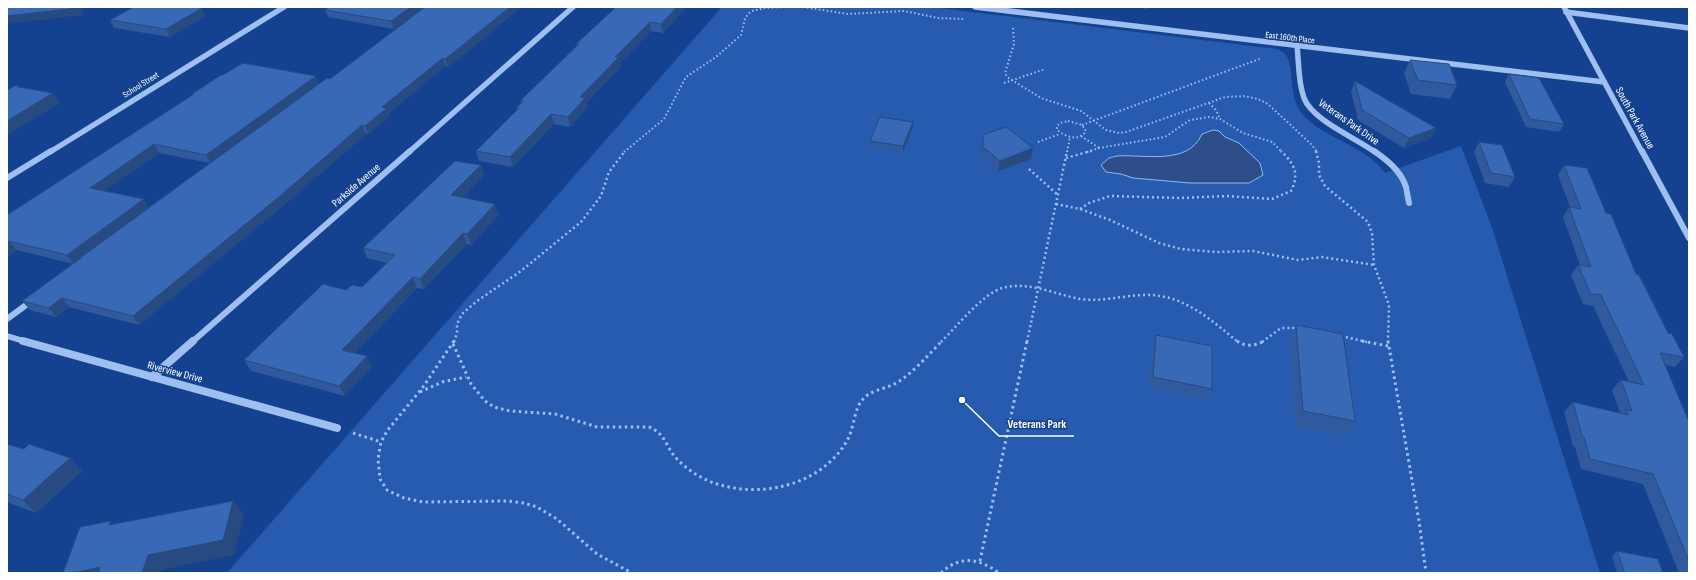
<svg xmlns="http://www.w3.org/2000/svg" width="1696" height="580" font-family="'Sofia Sans Condensed',sans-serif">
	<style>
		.green { fill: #265baf }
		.water { fill: #2d4e88; stroke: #92b9f4 }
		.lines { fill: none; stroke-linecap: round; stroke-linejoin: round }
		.path-far2 { stroke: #a0bff1; stroke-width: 2; stroke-dasharray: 1.5 2.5; stroke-linecap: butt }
		.path-far1 { stroke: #a0bff1; stroke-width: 2.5; stroke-dasharray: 2 3; stroke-linecap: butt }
		.path { stroke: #a0bff1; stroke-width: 3; stroke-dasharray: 2.5 3.5; stroke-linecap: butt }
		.minor-far2 { stroke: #a0bff1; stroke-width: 5.5 }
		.minor-far1 { stroke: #a0bff1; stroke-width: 6 }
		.minor { stroke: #a0bff1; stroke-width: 8 }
		.wall { fill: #305a9d; fill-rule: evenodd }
		.shaded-wall { fill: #274a80 }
		.building { fill: #3869b7; stroke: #274a80 }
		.labels { text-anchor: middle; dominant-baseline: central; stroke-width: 3; stroke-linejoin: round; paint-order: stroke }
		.far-street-label { font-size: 9px; fill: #fff; stroke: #144290 }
		.street-label { font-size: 11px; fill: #fff; stroke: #144290 }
		.leader { fill: none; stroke: #fff; stroke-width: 1.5 }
		.callout-dot { fill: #fff; stroke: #144290; stroke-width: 1.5 }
		.callout-label { font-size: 12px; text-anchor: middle; font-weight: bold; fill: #fff; stroke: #144290; stroke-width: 3; stroke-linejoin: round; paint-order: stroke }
	</style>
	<rect width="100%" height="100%" fill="#144290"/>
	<path class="green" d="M722,7H931L1277,49C1281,51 1286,53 1288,59C1295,79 1288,100 1305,117C1328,140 1366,146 1385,173L1461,146L1492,228L1600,573H227Z"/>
	<path class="water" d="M1213,130L1219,131L1225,137L1239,143L1260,163L1263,175L1249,183H1190L1133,178L1121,174L1106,172L1101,165L1109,158L1117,156C1144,154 1188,166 1202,134Z"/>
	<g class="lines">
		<g class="path-far2">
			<polyline points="803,7 848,14 904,11 938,18 964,19"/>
			<polyline points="1013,28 1014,44 1005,73 1007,77 1041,98 1081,111 1106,130 1119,133 1126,132 1225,97 1244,96 1258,99 1268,104 1312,145 1317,152"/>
			<polyline points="1004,83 1045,69"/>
			<polyline points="1209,103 1216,110 1220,119"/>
			<path d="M1068,121L1082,125L1086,131C1079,142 1066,137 1057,130V126L1060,123Z"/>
			<polyline points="1082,125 1262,58"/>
			<polyline points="1081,136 1099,148"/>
			<polyline points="1038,142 1060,134"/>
			<polyline points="624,152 664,119 686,77 716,57 741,35 745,19 748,14 752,11 765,8 784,7"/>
			<polyline points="1067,152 1070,137"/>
			<polyline points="1087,152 1099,148 1165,137 1190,120 1209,117 1220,119 1243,133 1272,142 1282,152"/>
		</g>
		<g class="path-far1">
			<polyline points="1316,151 1319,163 1319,175 1325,186 1368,222 1372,233 1374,265 1389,305 1388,342"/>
			<polyline points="1066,158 1091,151"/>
			<polyline points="1029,169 1058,195"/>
			<polyline points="1056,204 1080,209 1110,220 1159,243 1181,249 1216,252 1253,251 1298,260 1322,257 1374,265"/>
			<path d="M1080,209L1089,203L1110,196L1181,198L1227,196L1272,199L1291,191C1300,173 1294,164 1281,151"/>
			<polyline points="1341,336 1367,342"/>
			<polyline points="454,342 457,333 457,324 462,314 477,301 521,271 581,222 601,196 609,172 625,151"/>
			<path d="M941,342C957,326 983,294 1002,288C1029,281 1054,294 1080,299C1101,302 1121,296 1143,295C1182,293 1210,319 1238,342"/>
			<polyline points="1027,342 1067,151"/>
			<polyline points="1262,342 1281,328 1297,328"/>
		</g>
		<g class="path">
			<polyline points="454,341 423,387 387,431 381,442 378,459 380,479 387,490 404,498 423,502 508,501 524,503 537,507 557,519 597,554 632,573"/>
			<path d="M1237,341C1245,347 1256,346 1264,341"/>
			<polyline points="1362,341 1388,346"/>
			<polyline points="1388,341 1419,521 1426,573"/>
			<path d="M453,344L471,384L485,401L494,407L510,411L555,414L597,427H649C665,433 666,447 676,458C686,469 700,478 714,483C761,499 820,486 847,441C854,429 854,408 863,399C872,389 887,389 898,382C915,371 929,354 942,341"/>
			<polyline points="420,392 442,382 466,377"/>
			<polyline points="353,433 381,442"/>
			<polyline points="980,561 1027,341"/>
			<path d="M941,573C960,555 979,558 999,573"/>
		</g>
		<g class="minor-far2">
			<polyline points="975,7 1604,82"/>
			<polyline points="1564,7 1642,152"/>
			<polyline points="1566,12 1689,28"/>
			<path d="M1297,46C1299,63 1298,82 1304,98C1312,120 1356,138 1375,152"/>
			<polyline points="50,152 284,7"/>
			<polyline points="409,152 573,7"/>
		</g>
		<g class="minor-far1">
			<path d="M1374,151C1387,160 1401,171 1406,187C1407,192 1408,198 1409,203"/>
			<polyline points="1642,151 1689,238"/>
			<polyline points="7,178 51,151"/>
			<polyline points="7,319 33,300"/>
			<polyline points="7,336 27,342"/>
			<polyline points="192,342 410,151"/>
		</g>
		<g class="minor">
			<polyline points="23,341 337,428"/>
			<polyline points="152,377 193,341"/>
		</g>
	</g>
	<g class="wall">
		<polygon points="329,7 424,7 394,29 328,17 325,10"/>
		<path d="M425,7H521L467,52L448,67L445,66L389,113L390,116L368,134H366L284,205L139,325L69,307L56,317L30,310L22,301L74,264L17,250L7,257V215L193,95L192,94L319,84L330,79ZM159,153L210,163L149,207L104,191Z"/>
		<polygon points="686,7 663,33 651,31 620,63 621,67 586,103 587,108 570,127 554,124 513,167 479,161 476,151 517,110 516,108 521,103 521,100 576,46 576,44"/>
		<polygon points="1137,7 1149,7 1148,9"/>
		<polygon points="205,16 170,37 114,28 110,20"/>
		<polygon points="1410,60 1457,85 1450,99 1411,94 1404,73"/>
		<polygon points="1509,74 1564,124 1559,132 1526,127 1505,82"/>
		<polygon points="1355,81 1431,138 1404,148 1358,120 1351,91"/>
		<polygon points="913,127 903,152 870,147 870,141"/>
		<polygon points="983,135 1033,148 1031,159 998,171 982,157 982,146"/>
		<polygon points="1479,142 1515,177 1509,187 1485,183 1474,152"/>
		<polygon points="481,165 484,176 463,197 499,214 471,245 467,244 424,289 417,288 355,353 372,367 345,396 251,371 244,360 346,290 362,287 387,263 367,258 363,248"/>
		<polygon points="1564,165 1606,213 1636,274 1668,333 1684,357 1675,367 1665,365 1689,422 1689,573 1679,573 1643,484 1581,469 1575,447 1573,446 1564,412 1573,402 1620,413 1612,390 1621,380 1629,382 1593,306 1583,304 1571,275 1578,265 1580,265 1563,217 1569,207 1570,207 1558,175"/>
		<polygon points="1296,325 1355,421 1346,436 1296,426 1289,340"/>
		<polygon points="1156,335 1212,389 1208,400 1149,388 1152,346"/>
		<polygon points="7,444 24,449 70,458 82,471 36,513 7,502"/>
		<polygon points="1617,551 1663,573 1617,573 1612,556"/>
	</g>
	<g class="shaded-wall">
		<polygon points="78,7 81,7 83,10 82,15 7,24 7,16"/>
		<polygon points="411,7 424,7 394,29 391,21"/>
		<polygon points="510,7 521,7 467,52 448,67 445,59"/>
		<polygon points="677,7 686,7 663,33 661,24"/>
		<polygon points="202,8 205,16 170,37 166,29"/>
		<polygon points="650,22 651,31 620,63 621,67 586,103 587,108 570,127 568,117 580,97 615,57"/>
		<polygon points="443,58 445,66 389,113 390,116 368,134 365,126 382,107"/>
		<polygon points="316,76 319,84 211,164 206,155"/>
		<polygon points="53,93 60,103 7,135 7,121"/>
		<polygon points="551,114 554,124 513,167 510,157"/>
		<polygon points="913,122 913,127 903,152 903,146"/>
		<polygon points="362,125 366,134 284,205 139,325 133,316"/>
		<polygon points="1436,128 1431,138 1404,148 1409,138"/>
		<polygon points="154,144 159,153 96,197 90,188"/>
		<polygon points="1033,148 1031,159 998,171 1000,161"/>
		<polygon points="481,165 484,176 455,205 451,195"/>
		<polygon points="144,199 150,208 80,258 81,259 74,264 67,255"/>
		<polygon points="495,204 499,214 471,245 467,234"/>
		<polygon points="463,233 467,244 424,289 420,279"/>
		<polygon points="9,241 17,250 7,257 7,243"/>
		<polygon points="413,277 417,288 348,360 342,350"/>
		<polygon points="62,298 69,307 56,317 49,308"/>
		<polygon points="367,356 372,367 345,396 339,386"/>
		<polygon points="70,458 82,471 36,513 23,500"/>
		<polygon points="233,501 244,515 234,555 161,570 160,573 142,573 148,555"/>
		<polygon points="110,521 124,536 109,525"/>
		<polygon points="100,567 106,573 73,573"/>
	</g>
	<g class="building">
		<polygon points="7,7 78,7 78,8 7,16"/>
		<polygon points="134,7 193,7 202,8 166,29 110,20"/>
		<polygon points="329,7 411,7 391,21 325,10"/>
		<polygon points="425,7 510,7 464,44 445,59 443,58 382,107 387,108 365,126 362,125 280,196 133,316 62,298 49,308 22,301 81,258 80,258 327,78 330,79"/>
		<polygon points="616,7 677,7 661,24 650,22 615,57 619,57 580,97 585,98 568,117 551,114 510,157 476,151 519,108 516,108 524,101 521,100 579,44 576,44"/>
		<polygon points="1410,60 1449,64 1457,85 1418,80"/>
		<polygon points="243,63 316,76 206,155 154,144 90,188 144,199 67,255 9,241 7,243 7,215 194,94 192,94 221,75 223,75"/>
		<polygon points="1509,74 1539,78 1564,124 1530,119"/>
		<polygon points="1355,81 1436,128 1409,138 1362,110"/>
		<polygon points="17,85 18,87 53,93 7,121 7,90"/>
		<polygon points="880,117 913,122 903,146 870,141"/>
		<polygon points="1006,127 1033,148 1000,161 983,147 983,135"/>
		<polygon points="1479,142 1502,145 1515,177 1491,173"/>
		<polygon points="455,161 481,165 451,195 495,204 467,234 463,233 420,279 413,277 342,350 367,356 339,386 244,360 323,284 346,290 352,285 362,287 395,255 363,248"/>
		<polygon points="1564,165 1587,168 1606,213 1611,214 1636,274 1639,275 1668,333 1672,334 1684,357 1660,353 1689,422 1689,561 1653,474 1590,459 1584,437 1582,436 1573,402 1628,415 1626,410 1632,411 1621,380 1644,385 1601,295 1591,294 1578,265 1591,267 1569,207 1581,209"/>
		<polygon points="1296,325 1343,334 1355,421 1303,411"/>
		<polygon points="1156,335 1212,346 1212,389 1153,377"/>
		<polygon points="7,444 24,449 29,444 70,458 23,500 7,494"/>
		<polygon points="233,501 223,540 148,555 142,573 98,573 100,567 73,573 63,573 80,527 110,521 109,525"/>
		<polygon points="1617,551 1658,559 1663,573 1625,573"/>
	</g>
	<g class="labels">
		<g class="far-street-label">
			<text transform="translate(1290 38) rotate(7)">East 160th Place</text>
			<text transform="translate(141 85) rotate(-32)">School Street</text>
		</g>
		<g class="street-label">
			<text transform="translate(1635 118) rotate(61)">South Park Avenue</text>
			<text transform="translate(1349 122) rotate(35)">Veterans Park Drive</text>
			<text transform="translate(356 185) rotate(-41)">Parkside Avenue</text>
			<text transform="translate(175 372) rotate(15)">Riverview Drive</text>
		</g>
	</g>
	<path class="leader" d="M962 400L999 436H1074"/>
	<circle class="callout-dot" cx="962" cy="400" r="4"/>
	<g class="callout-label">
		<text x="1037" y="428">Veterans Park</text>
	</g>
	<rect width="1696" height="580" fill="none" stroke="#ffffff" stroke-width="16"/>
</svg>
